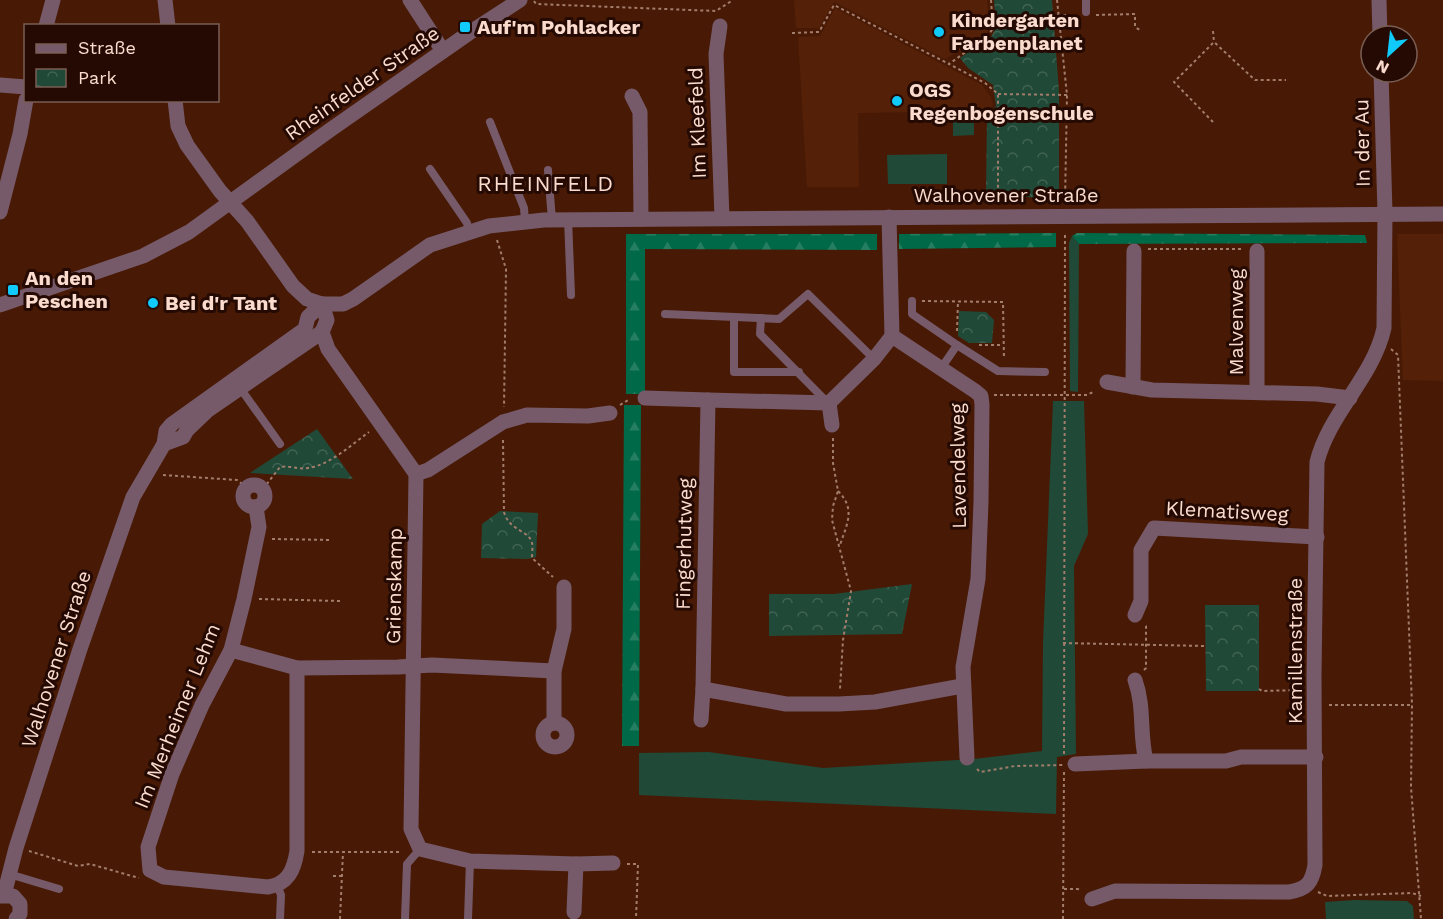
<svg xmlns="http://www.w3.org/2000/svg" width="1443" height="919" font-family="'Work Sans',sans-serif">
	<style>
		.built { fill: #542007 }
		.green { fill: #204937 }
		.forest { fill: url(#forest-firs) }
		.park { fill: url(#park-crowns) }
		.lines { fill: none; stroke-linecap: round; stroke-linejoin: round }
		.path { stroke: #a37d6c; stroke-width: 2; stroke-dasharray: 3 3; stroke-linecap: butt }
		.lane { stroke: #765a6a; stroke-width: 8 }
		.street { stroke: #765a6a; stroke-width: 15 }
		.poi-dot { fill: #0fcafa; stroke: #240a02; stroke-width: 2 }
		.labels { text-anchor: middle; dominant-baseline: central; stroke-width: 6; stroke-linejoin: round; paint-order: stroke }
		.poi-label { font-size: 20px; font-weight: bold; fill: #fadbce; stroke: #240a02; text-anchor: start }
		.street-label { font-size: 20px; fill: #fadbce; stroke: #240a02 }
		.quarter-label { font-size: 22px; letter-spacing: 1.5px; fill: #fadbce; stroke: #240a02 }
	</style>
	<defs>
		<pattern id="forest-firs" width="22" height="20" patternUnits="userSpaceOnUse" patternTransform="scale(1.5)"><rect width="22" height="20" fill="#006948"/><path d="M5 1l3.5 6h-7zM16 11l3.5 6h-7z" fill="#267e61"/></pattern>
		<pattern id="park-crowns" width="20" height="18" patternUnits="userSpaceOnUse" patternTransform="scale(1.5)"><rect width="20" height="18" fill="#204937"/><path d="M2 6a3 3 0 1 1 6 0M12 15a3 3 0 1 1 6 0" fill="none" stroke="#416353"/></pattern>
	</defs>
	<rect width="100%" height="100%" fill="#481a05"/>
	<g class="built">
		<polygon points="794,0 987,0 989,28 986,35 945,59 834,2 819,28 796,28"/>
		<polygon points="835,8 982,85 991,97 993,105 990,111 858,113 859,187 807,187 798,37 820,36"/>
		<polygon points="1397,234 1443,234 1443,381 1403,380"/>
	</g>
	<g class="green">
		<polygon points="953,115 974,115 974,135 953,136"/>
		<polygon points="947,154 947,184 888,184 887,155"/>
		<polygon points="1072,236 1079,244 1078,392 1070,391 1069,243"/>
		<polygon points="1053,401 1084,401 1088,534 1074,566 1076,754 1057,757 1056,814 639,795 639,753 709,752 823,768 974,759 1042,751 1043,643"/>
		<polygon points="1355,900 1407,901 1413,906 1414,919 1326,919 1325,902"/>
	</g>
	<g class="forest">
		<polygon points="1056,233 1056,247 899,249 899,234"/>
		<polygon points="1077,233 1365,235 1367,243 1079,244 1072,236"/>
		<polygon points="626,234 877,234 877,250 645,249 645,394 626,394"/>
		<polygon points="624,405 641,405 639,746 622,746"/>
	</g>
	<g class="park">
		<polygon points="994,0 1052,0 1059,91 1059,198 986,196 987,116 996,106 993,85 968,68 960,58 991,37 996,28"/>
		<polygon points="959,311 986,312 994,320 992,343 969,343 958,336"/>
		<polygon points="317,429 353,479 250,473"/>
		<polygon points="500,511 538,513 536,557 527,559 481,558 482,524"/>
		<polygon points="912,584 902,634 769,636 769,594 834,594"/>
		<polygon points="1205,605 1259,605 1259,691 1206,691"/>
	</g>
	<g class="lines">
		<g class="path">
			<polyline points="991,0 993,28 988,36 949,64 985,83 998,94 998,202"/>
			<polyline points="1057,0 1067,95 1065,202"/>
			<polyline points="534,1 536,4 716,11 733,0"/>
			<polyline points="1057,15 1075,15"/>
			<polyline points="1096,15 1135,14 1135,27 1140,30"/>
			<polyline points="1213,31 1214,42"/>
			<polyline points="792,33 819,32 834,5 949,64"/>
			<polyline points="998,94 1067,95"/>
			<polyline points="1213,122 1174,82 1214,42 1255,80 1286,80"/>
			<polyline points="497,240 506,269 504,407"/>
			<polyline points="1148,249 1244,249"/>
			<polyline points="922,301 1003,302 1004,359"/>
			<polyline points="957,331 958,301"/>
			<polyline points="979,345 1003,345"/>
			<polyline points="1391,349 1398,355 1412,705 1411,787 1421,919"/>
			<polyline points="994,395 1087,395 1095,391"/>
			<polyline points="620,405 630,399"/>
			<polyline points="833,438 833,463 838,491 833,506 832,520 851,591 843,640 840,689"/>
			<path d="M503,440L504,512C509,531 529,530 532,543C533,547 532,553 532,558L553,577"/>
			<polyline points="163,475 237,480 247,488"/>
			<path d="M263,489L280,467C290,465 298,470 308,468C330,465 351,445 369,432"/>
			<path d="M838,491C856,509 847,524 840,545"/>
			<polyline points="272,539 332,540"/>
			<polyline points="259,599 340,601"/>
			<polyline points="1063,643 1205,646"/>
			<polyline points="1144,670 1146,668 1146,626 1144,624"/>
			<polyline points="1259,689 1262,691 1300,690"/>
			<polyline points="1329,705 1412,705"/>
			<polyline points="1064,754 1065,232"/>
			<polyline points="977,769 980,772 1015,766 1063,765"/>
			<polyline points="29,851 78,866 90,864 139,878"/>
			<polyline points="312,852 402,852"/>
			<polyline points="627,864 638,864 636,919"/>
			<polyline points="333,876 342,876"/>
			<polyline points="1064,889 1078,889 1081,891"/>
			<polyline points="1318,892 1327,896 1412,893 1421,896"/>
			<polyline points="340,919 343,852"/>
			<polyline points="1063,919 1064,772"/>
		</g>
		<g class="lane">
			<polyline points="1086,0 1086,12"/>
			<polyline points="490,122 524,208 525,221"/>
			<polyline points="430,169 467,223 469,232"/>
			<polyline points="548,170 552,220"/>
			<polyline points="568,219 571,295"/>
			<polyline points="912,301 912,314 957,345 942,367"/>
			<polyline points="665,314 779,319 808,294 874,359"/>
			<polyline points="734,317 734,372 799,372"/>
			<polyline points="761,318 760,334 828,403"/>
			<polyline points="957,345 998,371 1045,372"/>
			<polyline points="238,385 280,444"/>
			<polyline points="9,874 59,889"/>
			<polyline points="277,885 281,895 280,919"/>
			<polyline points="405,919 407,864 420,849"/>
			<polyline points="468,919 470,861"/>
		</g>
		<g class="street">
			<polyline points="165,0 168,26"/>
			<polyline points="410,0 443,51"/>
			<polyline points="1379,0 1380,36"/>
			<polyline points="46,26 53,0"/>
			<polyline points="720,26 716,54 722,218"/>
			<polyline points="0,85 26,87"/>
			<polyline points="632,96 640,112 641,219"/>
			<polyline points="175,100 178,126 187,145 220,191 247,221 293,286 307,299 322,304"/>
			<polyline points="0,212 20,134 26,100"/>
			<polyline points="889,217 892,336 975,391 981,396 982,405 981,502 978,579 963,667 967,758"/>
			<polyline points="1257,251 1257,392"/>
			<polyline points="322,304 327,320 322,332 328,349 416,474 411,829 420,849 470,861 576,864 613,863"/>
			<polyline points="0,305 143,256 189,232 330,130 469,33 520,0"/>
			<polyline points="892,336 874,359 829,403 708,400 703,689 786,704 839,704 875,702 962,686"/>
			<polyline points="1107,382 1152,390 1317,394 1350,398"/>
			<polyline points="1133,387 1134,251"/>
			<polyline points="645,398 708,400"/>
			<polyline points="829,403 832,425"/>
			<polyline points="164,444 183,437 187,430 208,410 322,332"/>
			<polyline points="416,474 428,470 503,422 527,415 588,416 610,413"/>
			<circle cx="254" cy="496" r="11"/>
			<path d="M256,507L259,527L244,599L231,650L202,705L172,774L148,847L150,870L164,877L268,887C288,884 294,870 297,851V668"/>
			<polyline points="1135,615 1141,601 1141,550 1154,528 1317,537"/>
			<polyline points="231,650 297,668 398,667 432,665 554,671"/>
			<path d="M1135,680C1145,708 1139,733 1146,761H1226L1241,757H1316"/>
			<polyline points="701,720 703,689"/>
			<polyline points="554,723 554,671 564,629 564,587"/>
			<circle cx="555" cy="735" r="12"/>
			<polyline points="1075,764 1146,761"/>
			<polyline points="4,895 16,848 80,649 133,497 164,444 166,431 172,424 305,329 308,317 322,304 343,304 353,299 430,245 489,226 544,220 1443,214"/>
			<polyline points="0,896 13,896 20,904 20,914 16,919"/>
			<path d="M1092,899L1115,891L1289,892C1307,889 1312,883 1315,865L1314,675L1317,462C1329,413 1373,378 1384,328L1385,213L1381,72"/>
			<polyline points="574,912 576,864"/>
		</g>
	</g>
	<g class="poi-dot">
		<rect x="459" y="21" width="12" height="12" rx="3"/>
		<circle cx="939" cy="32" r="6"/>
		<circle cx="897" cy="101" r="6"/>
		<rect x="7" y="284" width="12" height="12" rx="3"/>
		<circle cx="153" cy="303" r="6"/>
	</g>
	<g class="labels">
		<g class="poi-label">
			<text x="951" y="20">Kindergarten<tspan x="951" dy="23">Farbenplanet</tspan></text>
			<text x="477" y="27">Auf'm Pohlacker</text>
			<text x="909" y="90">OGS<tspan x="909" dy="23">Regenbogenschule</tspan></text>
			<text x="25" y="278">An den<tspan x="25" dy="23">Peschen</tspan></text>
			<text x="165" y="303">Bei d'r Tant</text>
		</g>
		<g class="street-label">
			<text transform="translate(362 83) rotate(-35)">Rheinfelder Straße</text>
			<text transform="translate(697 123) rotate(-92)">Im Kleefeld</text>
			<text transform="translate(1362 143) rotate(-91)">In der Au</text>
			<text x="1006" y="195">Walhovener Straße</text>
			<text transform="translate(1236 322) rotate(-90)">Malvenweg</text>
			<text transform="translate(958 466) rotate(-91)">Lavendelweg</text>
			<text transform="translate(1227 511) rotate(3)">Klematisweg</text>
			<text transform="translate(684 544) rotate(-89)">Fingerhutweg</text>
			<text transform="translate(394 586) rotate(-89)">Grienskamp</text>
			<text transform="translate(1295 651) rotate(-90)">Kamillenstraße</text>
			<text transform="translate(56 659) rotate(-72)">Walhovener Straße</text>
			<text transform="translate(177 716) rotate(-68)">Im Merheimer Lehm</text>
		</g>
		<g class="quarter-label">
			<text x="546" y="183">RHEINFELD</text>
		</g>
	</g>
	<rect x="24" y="24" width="195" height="78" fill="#240a02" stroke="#7a5e54" stroke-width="1.5"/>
	<rect x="36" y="44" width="30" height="9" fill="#765a6a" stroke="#7a5e54" stroke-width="1.5"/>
	<text x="78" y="54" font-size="18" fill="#fadbce">Straße</text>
	<rect x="36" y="69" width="30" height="18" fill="url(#park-crowns)" stroke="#7a5e54" stroke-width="1.5"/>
	<text x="78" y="84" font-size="18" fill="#fadbce">Park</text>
	<g transform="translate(1389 54) rotate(207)"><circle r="28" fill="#240a02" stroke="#7a5e54" stroke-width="1.5"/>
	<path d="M0-4.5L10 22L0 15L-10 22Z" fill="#0fcafa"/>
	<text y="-9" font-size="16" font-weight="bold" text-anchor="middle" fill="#fadbce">N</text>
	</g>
</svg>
